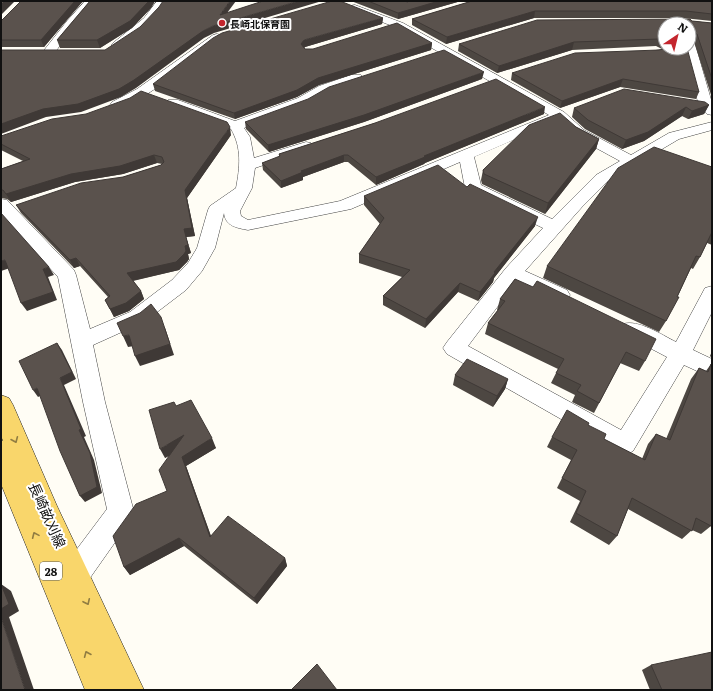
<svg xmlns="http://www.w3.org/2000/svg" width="713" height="691" font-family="Literata,'Noto Sans JP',serif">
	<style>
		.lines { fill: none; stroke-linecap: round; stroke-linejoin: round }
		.street-casing { stroke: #444; stroke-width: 1 }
		.primary-casing { stroke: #222; stroke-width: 1 }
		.street { fill: #fff; fill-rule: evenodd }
		.primary { fill: #f9d66b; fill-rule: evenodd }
		.wall { fill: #4d4742 }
		.shaded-wall { fill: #3f3936 }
		.building { fill: #5a524d; stroke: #3f3936 }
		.oneway { stroke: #917d42 }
		.poi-dot { fill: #c4262e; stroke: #fff; stroke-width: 1.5 }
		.labels { text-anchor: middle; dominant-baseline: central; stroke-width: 4; stroke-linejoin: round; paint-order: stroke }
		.far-poi-label { font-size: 10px; font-weight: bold; fill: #111; stroke: #fff; text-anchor: start }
		.shield { fill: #fff; stroke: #585858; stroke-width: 1 }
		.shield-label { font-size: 11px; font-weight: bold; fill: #111 }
		.near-street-label { font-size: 14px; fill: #111; stroke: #fff }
	</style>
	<rect width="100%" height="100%" fill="#fffdf5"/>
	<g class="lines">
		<defs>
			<g id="street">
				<polygon points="85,1 96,1 75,25 53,55 45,55 43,52 45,49 67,21"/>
				<polygon points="157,1 167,1 151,22 121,47 113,47 111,45 113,43 144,18"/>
				<path d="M355,5L403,23L564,112L584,130L631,155L669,133L712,122V130L679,139L608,181L582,207L525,271L567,290L570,295L567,300C552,304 530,289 516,282L468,346L621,430L667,357L623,334L620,329L623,324C638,319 662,335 676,342L705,288L712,286V312L693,350L712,359V378L684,365L633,451L625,455L617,451L447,354L443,348L447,342L506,268L543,228L467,191L465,188L460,162L351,209L248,230C237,228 225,226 224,213L215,248L202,271L186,290L144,322L93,345L105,402L134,512L130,521L85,585L75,589L65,585L61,575L65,565L107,509L83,402L58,277L1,214V199L7,200L74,270L76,275L90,329L130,312L172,280L188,263L197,248L208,210L210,206L236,188C240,167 242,148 231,129L168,106L166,103L168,100H178L235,121L298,98L319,86L351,75H361L362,78L361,81L329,92L308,104L244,128L250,137L254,158L306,142L311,143L313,146L311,149L255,168L252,188L240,211L241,216L248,220L340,201L549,115L395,27L351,10L350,8L351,6ZM557,121L574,136L620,161L596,175L552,219L481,185L474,157Z"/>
				<path d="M217,34L221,35L223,37L221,39C203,53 131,113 112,108L110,105L112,102L137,89L213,35Z"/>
				<polygon points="689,40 693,42 695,44 712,103 712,115 707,114 699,106 684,48 689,48"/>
			</g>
			<polygon id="primary" points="1,395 9,398 13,405 57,506 144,690 85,690 1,484 1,440 3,441 1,435"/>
		</defs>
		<use href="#street" class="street-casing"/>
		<use href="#primary" class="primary-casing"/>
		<use href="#street" class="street"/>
		<use href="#primary" class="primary"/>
	</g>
	<g class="wall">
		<polygon points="21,1 83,1 44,47 1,47 1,20 2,20"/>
		<polygon points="90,1 155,1 151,8 132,28 100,48 60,48 57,40"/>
		<polygon points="351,1 404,1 408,2 409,1 461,1 398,19"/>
		<polygon points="472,1 712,1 712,21 683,18 534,18 446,44 412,25 412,19"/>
		<polygon points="383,18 382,24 305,47 304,48 305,49 313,49 432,43 431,50 319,85 297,97 235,119 155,91 153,84"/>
		<polygon points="692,21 712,23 712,98 694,42 691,39 689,43 689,24 665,24 665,48 699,92 696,99 620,87 560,108 511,80 512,73 662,49 656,46 572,50 497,73 458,51 459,44"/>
		<polygon points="482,79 364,122 269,152 246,129 245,122"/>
		<polygon points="709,105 704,114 688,119 682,116 644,141 622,149 585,129 572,117 574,108"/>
		<polygon points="544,114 425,163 424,164 376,185 348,162 344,162 303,177 303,180 281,188 263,170 262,163 279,157 279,154 375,123"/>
		<polygon points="576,127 599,139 596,149 545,214 482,184 481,180 483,170"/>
		<polygon points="231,135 187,198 195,236 186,237 191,253 188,254 189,259 187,262 179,270 133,281 141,291 144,299 129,311 114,317 105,300 108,297 80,266 74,268 21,213 16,205 123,177 161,165 162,164 157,163 123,174 75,182 11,202 7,199 1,198 1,169 23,161 1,150 1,136"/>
		<polygon points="712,167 712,245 707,243 700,257 693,269 691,268 666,321 659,332 543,278 547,266"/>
		<polygon points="467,187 535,226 494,278 493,282 478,301 458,292 425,328 383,305 383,296 402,277 359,263 359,254 380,224 364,205 364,196"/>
		<polygon points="515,279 645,361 639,371 620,363 594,413 572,402 575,395 551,383 558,369 485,334 488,323 498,310 497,310 500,299"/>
		<polygon points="712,351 712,358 710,356"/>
		<polygon points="711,364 711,526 701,534 692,530 682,539 628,509 617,536 609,545 570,522 580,501 557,488 571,460 547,447 552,437 588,425 604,439 642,459 648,444 656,434 666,439 691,379 699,368 706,371"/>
		<polygon points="455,375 508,379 505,389 493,407 453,385"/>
		<polygon points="176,406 216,448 186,466 211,536 285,558 287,566 257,604 184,546 130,575 124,567 167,491 170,455 165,458"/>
		<polygon points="651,665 712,690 650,690 642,670"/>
	</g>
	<g class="shaded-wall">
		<polygon points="5,1 15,1 1,15 1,5"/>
		<polygon points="75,1 83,1 44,47 41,40"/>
		<polygon points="149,1 155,1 151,8 132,28 100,48 97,40"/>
		<polygon points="230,1 236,1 221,21 220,15"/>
		<polygon points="299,1 322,1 214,33 204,38 136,88 121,97 81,112 46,117 1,134 1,124 213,26"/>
		<polygon points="439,1 461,1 398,19 398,13"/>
		<polygon points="535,11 534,18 446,44 447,37"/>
		<polygon points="383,18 382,24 305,47 302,50 301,44 304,40"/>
		<polygon points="574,42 572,50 497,73 499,66"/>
		<polygon points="432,43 431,50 319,85 297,97 235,119 234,113 318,78"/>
		<polygon points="484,72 482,79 364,122 269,152 268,145"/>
		<polygon points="623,79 620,87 560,108 562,101"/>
		<polygon points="709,105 704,114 688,119 692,111"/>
		<polygon points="545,107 544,114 425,163 424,164 376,185 376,177 424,156"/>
		<polygon points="686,107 682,116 644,141 622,149 626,140"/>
		<polygon points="230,127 231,135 187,198 195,236 186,237 191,253 188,254 189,259 187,262 179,270 131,281 127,273 185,246 184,229 185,190"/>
		<polygon points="599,139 596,149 545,214 548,203"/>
		<polygon points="154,155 157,163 123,174 75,182 11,202 6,194 71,174"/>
		<polygon points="344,155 344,162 303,177 303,180 281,188 281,181 301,171"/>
		<polygon points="538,217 535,226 494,278 493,282 478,301 480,292 494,272"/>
		<polygon points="76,258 80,266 74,268 70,260"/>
		<polygon points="5,260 10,268 1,271 1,261"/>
		<polygon points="49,267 54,275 48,277 57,300 27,311 21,303 43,269"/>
		<polygon points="460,283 458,292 425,328 426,319"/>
		<polygon points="141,291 144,299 129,311 114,317 110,309"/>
		<polygon points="165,328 174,355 140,366 135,356"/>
		<polygon points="129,335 134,346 128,347 123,336"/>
		<polygon points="57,343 62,350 76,379 64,385 86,436 84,437 94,460 102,493 85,502 80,496 79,430 60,378"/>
		<polygon points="508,379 505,389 493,407 497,396"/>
		<polygon points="37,388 42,395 38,397 33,390"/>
		<polygon points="184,435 189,445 165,458 160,449"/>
		<polygon points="212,438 216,448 186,466 214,545 210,537 182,457"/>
		<polygon points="179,538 184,546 130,575 124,567"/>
		<polygon points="285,558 287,566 257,604 254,598"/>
		<polygon points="1,584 11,591 19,611 9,617 34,690 25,690 1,617"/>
	</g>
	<g class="building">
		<polygon points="1,1 5,1 1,5"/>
		<polygon points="21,1 75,1 41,40 1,40 1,20 2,20"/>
		<polygon points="90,1 149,1 130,21 97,40 57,40"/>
		<polygon points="163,1 230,1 220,15 263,1 299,1 213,26 203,31 134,80 119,89 78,104 43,109 1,124 1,50 105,50 140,27 159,7"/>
		<polygon points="332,1 340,1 383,18 304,40 301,44 305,49 313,49 397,23 432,43 318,78 297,90 234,113 153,84 213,38 222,33"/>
		<polygon points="368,1 404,1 408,2 409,1 439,1 398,13"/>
		<polygon points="472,1 712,1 712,14 686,11 535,11 447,37 412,19"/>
		<polygon points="690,19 692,21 712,23 712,79 697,34 693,32 690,33 691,39 689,39 689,24 665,24 665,43 663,40 659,39 574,42 499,66 459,44 537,20"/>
		<polygon points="665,47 665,48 687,48 699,92 623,79 562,101 512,73 575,53 659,50 664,49"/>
		<polygon points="444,50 484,72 364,115 268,145 245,122 308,99 329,87"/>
		<polygon points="496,79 545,107 424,156 425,157 376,177 348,155 344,155 301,171 303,172 281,181 262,163 280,156 279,154 375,123"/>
		<polygon points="624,89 705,102 709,105 692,111 686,107 648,132 626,140 588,120 574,108"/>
		<polygon points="141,91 227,122 230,127 185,190 192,228 184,229 188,245 185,246 186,251 184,254 176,262 127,273 141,291 126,303 110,309 105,300 110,296 76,258 70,260 16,205 81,183 123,177 161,165 164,162 162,157 154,155 120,166 71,174 6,194 3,190 1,190 1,169 30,159 1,144 1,136 52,119 86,114 130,98"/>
		<polygon points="560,113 576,127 599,139 548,203 484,174 483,170 529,125"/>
		<polygon points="654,147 712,167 712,232 700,257 696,256 677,297 679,297 666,321 547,266 618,168"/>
		<polygon points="438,165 467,187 470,184 538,217 494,272 495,273 480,292 460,283 426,319 383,296 410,270 359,254 384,218 364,196"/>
		<polygon points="1,213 49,267 43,269 53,292 21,303 5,260 1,261"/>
		<polygon points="515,279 533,287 537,281 656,339 645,361 626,352 599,403 577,391 581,385 556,373 564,359 488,323 505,301 500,299"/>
		<polygon points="151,304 161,317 170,344 135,356 129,335 123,336 117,323 140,313"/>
		<polygon points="57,343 72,372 60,378 81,429 79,430 90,453 97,487 80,496 60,451 37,388 33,390 19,361"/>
		<polygon points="467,359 508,379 497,396 455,375"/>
		<polygon points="711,364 712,365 712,523 711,526 696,518 692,531 632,498 617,536 576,513 586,491 562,478 577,450 552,437 567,410 589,423 588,425 606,434 604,439 645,460 656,434 670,440 699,368 708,372"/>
		<polygon points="191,400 212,438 182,457 210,537 228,516 285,558 254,598 179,538 124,567 113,536 136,504 167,491 159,470 184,435 160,449 149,410 174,402 176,406"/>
		<polygon points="1,584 9,604 1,609"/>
		<polygon points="1,617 25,690 1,690"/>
		<polygon points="712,652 712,690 662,690 651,665"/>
		<polygon points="317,664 337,690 291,690"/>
	</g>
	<defs><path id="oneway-chevron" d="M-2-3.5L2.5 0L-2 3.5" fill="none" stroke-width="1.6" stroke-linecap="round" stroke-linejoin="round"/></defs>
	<g class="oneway">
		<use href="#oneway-chevron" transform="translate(15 440) rotate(67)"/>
		<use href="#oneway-chevron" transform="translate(35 535) rotate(-114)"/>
		<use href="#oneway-chevron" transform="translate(87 602) rotate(65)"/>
		<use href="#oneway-chevron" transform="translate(87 654) rotate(-113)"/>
	</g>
	<circle class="poi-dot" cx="222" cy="23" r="4"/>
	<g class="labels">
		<g class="far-poi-label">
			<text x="230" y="23">長崎北保育園</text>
		</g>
		<rect class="shield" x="40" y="562" width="22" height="18" rx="3"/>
		<g class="shield-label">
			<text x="51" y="571">28</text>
		</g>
		<g class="near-street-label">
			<text transform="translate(48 515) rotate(66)">長崎畝刈線</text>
		</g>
	</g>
	<rect width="713" height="691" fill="none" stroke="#111111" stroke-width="4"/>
	<g transform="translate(677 36) rotate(35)"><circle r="19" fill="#ffffff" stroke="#a0a0a0"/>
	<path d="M0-3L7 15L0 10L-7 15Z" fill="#c4262e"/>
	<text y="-6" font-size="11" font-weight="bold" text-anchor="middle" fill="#111111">N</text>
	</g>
</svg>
